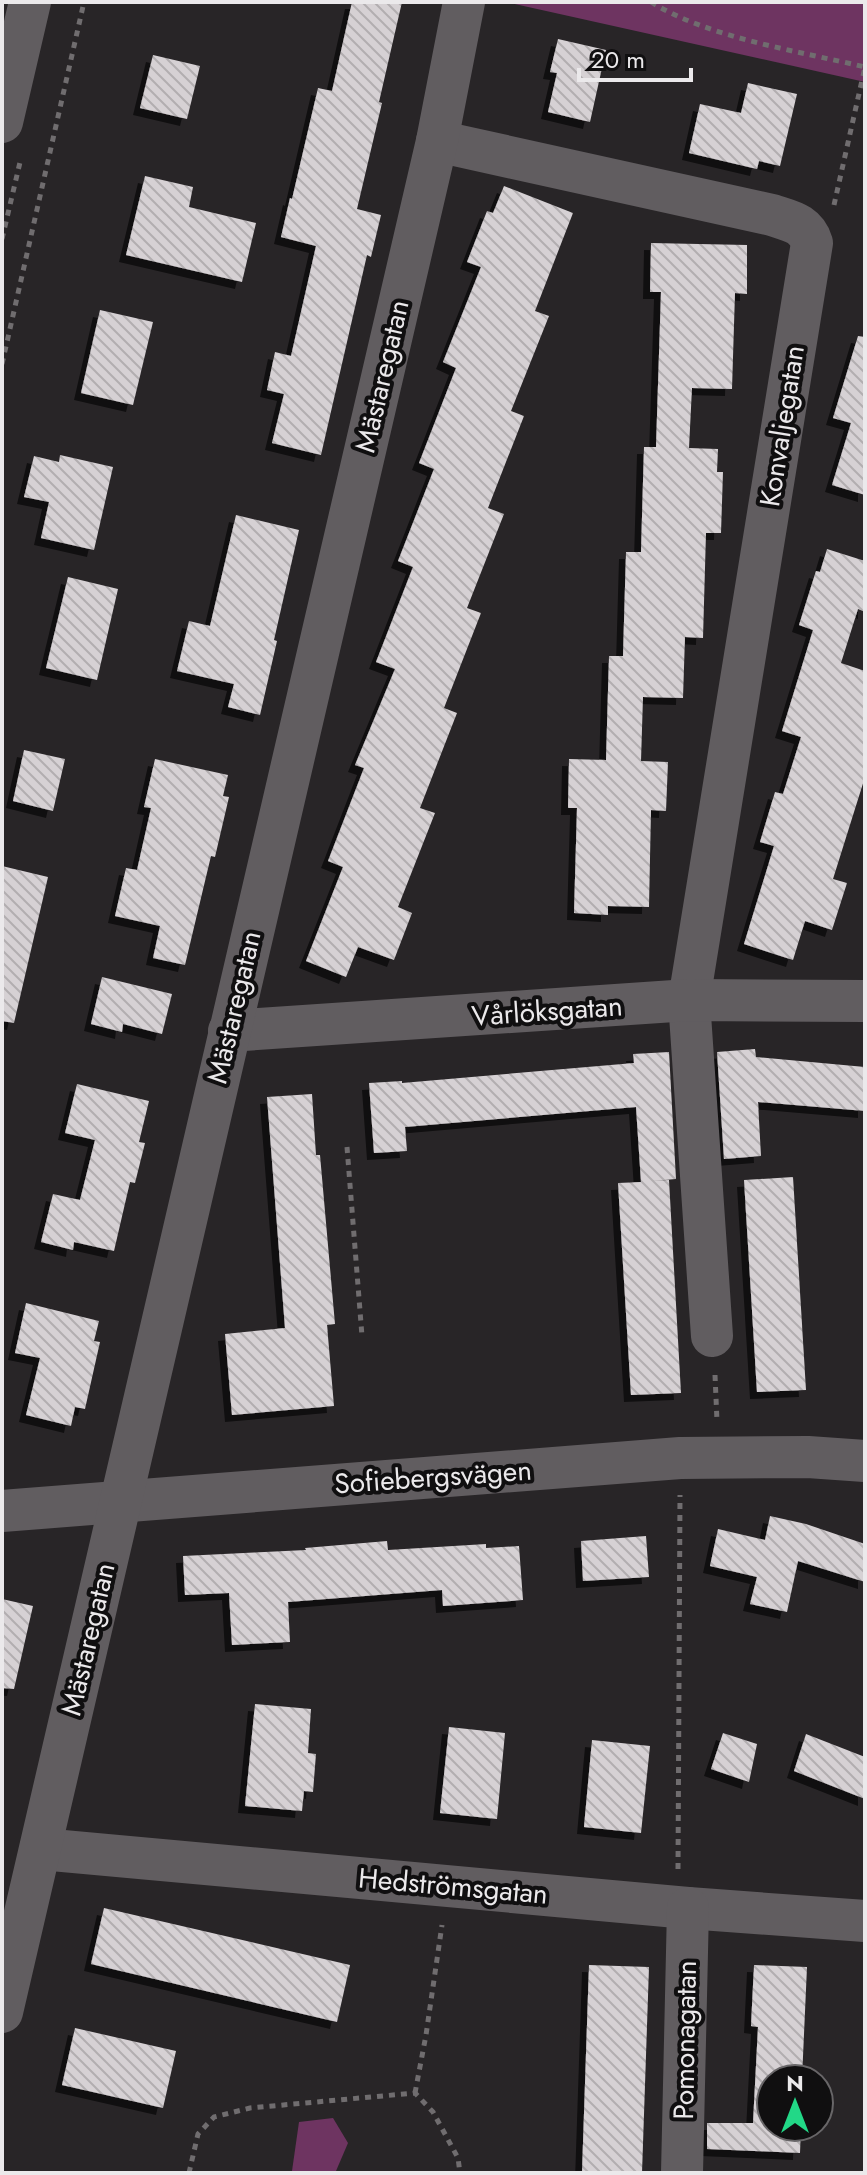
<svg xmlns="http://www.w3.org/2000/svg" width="867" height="2175" font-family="Jost,sans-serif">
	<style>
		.green { fill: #6e3461 }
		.building { fill: url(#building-back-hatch); filter: url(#shadow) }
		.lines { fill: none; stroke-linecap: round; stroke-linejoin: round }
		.path { stroke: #706d6f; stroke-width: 5; stroke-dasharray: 6 6; stroke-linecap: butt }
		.minor { stroke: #615d60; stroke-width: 42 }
		.labels { text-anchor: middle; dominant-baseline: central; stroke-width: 8; stroke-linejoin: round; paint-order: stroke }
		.street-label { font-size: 28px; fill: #ebe9eb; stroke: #100f10 }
	</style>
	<defs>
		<pattern id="building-back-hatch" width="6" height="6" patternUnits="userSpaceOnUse" patternTransform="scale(2)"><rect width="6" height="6" fill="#d6d1d4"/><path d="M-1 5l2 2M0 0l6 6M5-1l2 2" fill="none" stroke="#b2aeb0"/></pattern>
		<filter id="shadow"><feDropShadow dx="-7" dy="7" stdDeviation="0" flood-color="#0009"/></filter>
	</defs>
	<rect width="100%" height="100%" fill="#282527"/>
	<g class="green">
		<polygon points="506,2 865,2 865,82"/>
		<polygon points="333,2118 348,2143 336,2171 292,2171 299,2122"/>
	</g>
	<g class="building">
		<polygon points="352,2 402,2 379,102 382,103 357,209 381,215 371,257 367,255 321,455 272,443 284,394 267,390 275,352 291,356 316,246 281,237 290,198 292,199 318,88 332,91"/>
		<polygon points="558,39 606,50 590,122 548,112 557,73 550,72"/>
		<polygon points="153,55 200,66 187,119 140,108"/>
		<polygon points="748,83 797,94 780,166 759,161 757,169 689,153 700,104 741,113"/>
		<polygon points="145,176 193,187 189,207 256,223 242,282 126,255"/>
		<polygon points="504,186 573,213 535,311 549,316 511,411 524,416 488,508 504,514 467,608 481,613 444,708 457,713 420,808 435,813 398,907 412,913 394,960 358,947 346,977 306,961 343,867 328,861 364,768 355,765 395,669 376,662 413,567 398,561 434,469 419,463 456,368 443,362 481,267 467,262 487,211 493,213"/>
		<polygon points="651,243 747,245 747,294 735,293 732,389 692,388 689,448 718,449 717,472 723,472 721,533 706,533 703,638 685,637 683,698 643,697 641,761 668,762 666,811 651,810 649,907 608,906 608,915 574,913 577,808 568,808 569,759 606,760 609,656 623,656 626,552 641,552 644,447 656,447 661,292 650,292"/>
		<polygon points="100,310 153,322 133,405 81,393"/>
		<polygon points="858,336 865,337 865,495 832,485 851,423 833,418"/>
		<polygon points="60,455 113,467 94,550 41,538 49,502 24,497 34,456 59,462"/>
		<polygon points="236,515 299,530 274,640 277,641 260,715 228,707 234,684 177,671 189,621 210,626"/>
		<polygon points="827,549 865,561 865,612 858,609 841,663 865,671 865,777 833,879 847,883 832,930 805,921 793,960 744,944 774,846 760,842 775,792 783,794 801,737 782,731 813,630 799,625 816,571 820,572"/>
		<polygon points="68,577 118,589 97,680 46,668"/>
		<polygon points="24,750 65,759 53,811 13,801"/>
		<polygon points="155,759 228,775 223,796 229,797 215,857 211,856 185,965 153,958 160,926 115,916 126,868 137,870 151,808 144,807"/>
		<polygon points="2,866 48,877 14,1023 2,1021"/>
		<polygon points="102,977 172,994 162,1034 123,1024 122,1032 91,1024"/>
		<polygon points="755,1049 756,1057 865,1067 865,1111 758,1102 761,1156 724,1159 717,1052"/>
		<polygon points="669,1052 676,1179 652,1181 669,1180 681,1393 631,1395 618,1183 641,1182 636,1107 405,1127 407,1151 374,1153 369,1083 402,1081 402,1083 634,1063 633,1054"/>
		<polygon points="77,1084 149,1101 139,1142 145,1143 135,1183 130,1182 114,1251 74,1242 73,1250 41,1242 53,1194 80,1200 95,1140 65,1133"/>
		<polygon points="312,1094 316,1155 320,1155 335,1324 327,1325 334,1406 232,1415 225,1334 285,1328 267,1097"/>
		<polygon points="793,1177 806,1390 757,1392 744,1180"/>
		<polygon points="26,1303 99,1321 94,1341 100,1342 85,1409 75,1407 71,1426 26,1415 40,1358 15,1353"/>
		<polygon points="770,1516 806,1524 865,1544 865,1582 798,1561 787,1612 750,1604 757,1577 710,1566 718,1529 765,1540"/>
		<polygon points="646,1536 649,1577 583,1581 581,1541"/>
		<polygon points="387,1541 388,1550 486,1544 486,1548 519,1546 523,1600 443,1606 442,1590 288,1602 290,1642 232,1645 229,1593 185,1595 183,1556 306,1550 305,1548"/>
		<polygon points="2,1599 33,1606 14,1689 2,1688"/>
		<polygon points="255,1704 311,1709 308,1753 316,1754 313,1792 304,1791 302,1811 245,1806"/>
		<polygon points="449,1727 505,1733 497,1819 440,1813"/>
		<polygon points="723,1733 757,1744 749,1782 711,1769"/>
		<polygon points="806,1734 865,1757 865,1799 794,1771"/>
		<polygon points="592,1740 650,1746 641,1833 584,1827"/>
		<polygon points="104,1908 350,1965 337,2022 91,1964"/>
		<polygon points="589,1965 649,1967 642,2173 582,2173"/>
		<polygon points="754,1965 807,1967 802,2079 771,2079 771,2127 801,2127 800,2153 707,2149 707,2123 753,2123 758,2027 751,2026"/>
		<polygon points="75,2028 176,2051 163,2108 62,2085"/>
	</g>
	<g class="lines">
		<g class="path">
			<path d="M651,2C709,38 798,51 865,67L834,205"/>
			<polyline points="2,239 21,158"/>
			<polyline points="2,364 84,2"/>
			<polyline points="347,1147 362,1336"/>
			<polyline points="715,1375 717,1421"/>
			<polyline points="678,1869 680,1495"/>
			<polyline points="415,2093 426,2035 442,1925"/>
			<polyline points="189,2173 198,2134 214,2117 250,2108 415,2093 433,2112 458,2158 460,2173"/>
		</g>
		<g class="minor">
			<polyline points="2,122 30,2"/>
			<path d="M437,141L772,215C790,221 806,223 812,243L689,1000L712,1336"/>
			<polyline points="229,1031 689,1000 865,1001"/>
			<polyline points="2,1511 680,1458 808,1457 865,1461"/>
			<polyline points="41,1849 688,1908 865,1921"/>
			<polyline points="2,2012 437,141 464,2"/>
			<polyline points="682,2173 688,1908"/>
		</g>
	</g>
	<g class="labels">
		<g class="street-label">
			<text transform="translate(382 376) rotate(-77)">Mästaregatan</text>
			<text transform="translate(782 426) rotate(-81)">Konvaljegatan</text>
			<text transform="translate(234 1007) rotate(-77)">Mästaregatan</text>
			<text transform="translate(547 1011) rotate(-4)">Vårlöksgatan</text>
			<text transform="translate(433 1477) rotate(-4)">Sofiebergsvägen</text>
			<text transform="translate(88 1639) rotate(-77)">Mästaregatan</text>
			<text transform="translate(453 1886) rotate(5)">Hedströmsgatan</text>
			<text transform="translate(685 2040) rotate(-89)">Pomonagatan</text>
		</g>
	</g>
	<rect width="867" height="2175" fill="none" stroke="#ebe9eb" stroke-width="8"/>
	<g transform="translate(795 2103)"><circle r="38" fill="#100f10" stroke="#686668" stroke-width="2"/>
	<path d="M0-6L14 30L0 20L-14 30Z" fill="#22d887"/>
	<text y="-12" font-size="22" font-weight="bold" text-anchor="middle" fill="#ebe9eb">N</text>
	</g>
	<path d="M579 68v12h112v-12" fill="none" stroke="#ebe9eb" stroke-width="4"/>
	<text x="591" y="68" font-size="24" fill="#ebe9eb" stroke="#100f10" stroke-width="6" paint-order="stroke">20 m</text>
</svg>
